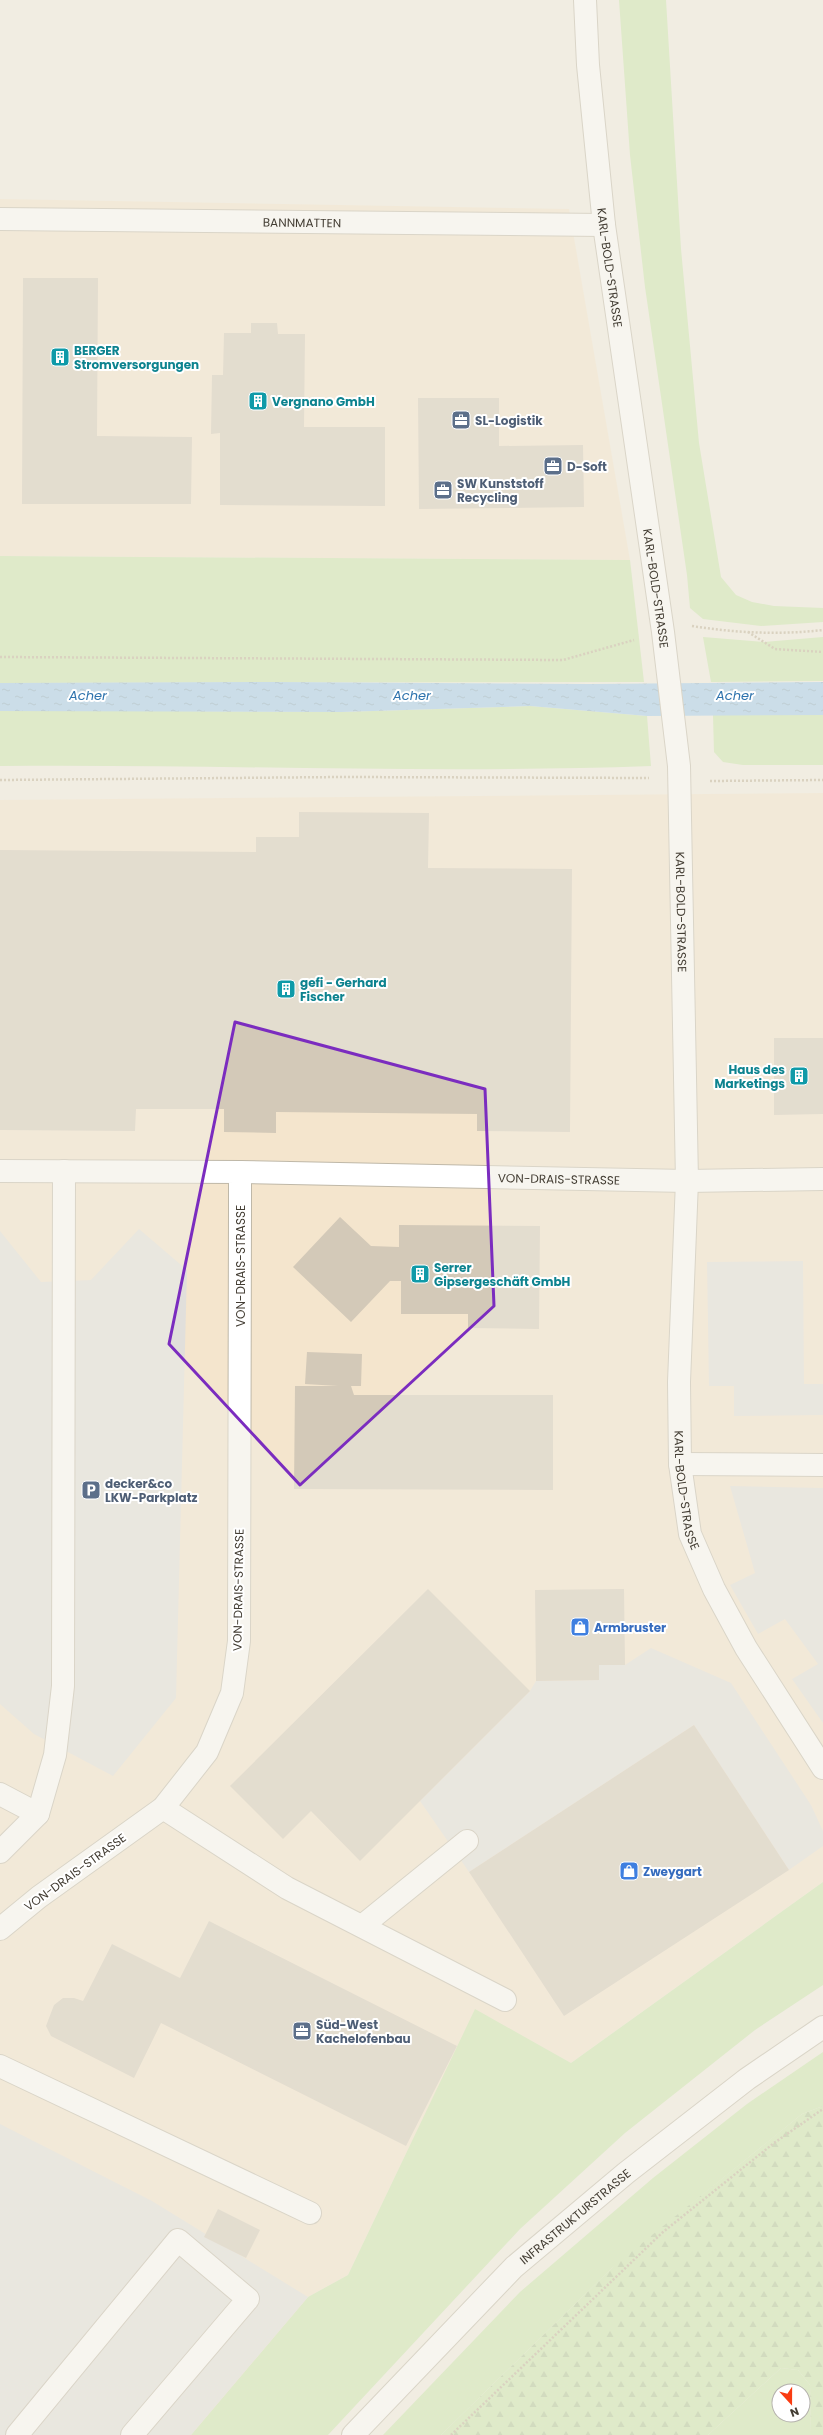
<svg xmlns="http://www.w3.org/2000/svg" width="823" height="2435" font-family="Poppins,sans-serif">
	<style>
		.commercial { fill: #f4e5cd }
		.green { fill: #c9e6ab; fill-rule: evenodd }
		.forest { fill: url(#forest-firs) }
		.parking { fill: #e1dfdb }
		.water { fill: url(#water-ripples) }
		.building { fill: #d3c9b8 }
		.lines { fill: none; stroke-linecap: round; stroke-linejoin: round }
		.minor-casing { stroke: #bfb8a8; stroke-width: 24 }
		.path { stroke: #beb197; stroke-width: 2.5; stroke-dasharray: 2 2; stroke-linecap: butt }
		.minor { stroke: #fff; stroke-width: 22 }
		.marked { fill: none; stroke: #7b2cbf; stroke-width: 3; stroke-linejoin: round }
		.labels { text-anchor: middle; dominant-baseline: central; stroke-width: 4; stroke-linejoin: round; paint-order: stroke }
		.street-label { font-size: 12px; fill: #433d33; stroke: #fff }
		.culture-label { font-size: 12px; font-weight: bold; fill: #0d838f; stroke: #fff; text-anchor: start }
		.service-label { font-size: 12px; font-weight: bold; fill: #4e5e75; stroke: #fff; text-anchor: start }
		.shop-label { font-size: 12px; font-weight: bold; fill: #366cbe; stroke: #fff; text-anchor: start }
		.water-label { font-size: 13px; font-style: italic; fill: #2e73ad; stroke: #fff }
	</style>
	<defs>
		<pattern id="forest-firs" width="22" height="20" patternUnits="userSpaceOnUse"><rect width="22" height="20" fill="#c9e6ab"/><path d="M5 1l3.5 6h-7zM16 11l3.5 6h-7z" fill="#aec694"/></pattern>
		<pattern id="water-ripples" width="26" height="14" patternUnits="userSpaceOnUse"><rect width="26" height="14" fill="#9dcbef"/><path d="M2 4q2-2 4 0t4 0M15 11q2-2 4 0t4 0" fill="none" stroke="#82a6c2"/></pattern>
	</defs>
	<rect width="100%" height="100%" fill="#f1ede2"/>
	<g class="commercial">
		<polygon points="0,199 569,209 630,560 0,556"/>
		<polygon points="823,793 823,1882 571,2063 475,2010 348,2275 308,2297 198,2435 0,2435 0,800"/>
	</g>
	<g class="green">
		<polygon points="619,0 666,0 681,249 699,443 721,577 736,595 752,602 774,606 823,608 823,622 761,626 703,619 690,608 687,575 645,287 630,155"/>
		<polygon points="0,556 630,560 644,682 0,683"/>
		<polygon points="703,637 764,642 823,637 823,681 711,682"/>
		<path d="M530,706L647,716L651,766C434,774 217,764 0,766V710L341,712Z"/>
		<polygon points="713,715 823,715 823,765 743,765 723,762 714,752"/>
		<polygon points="823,1882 823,1985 755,2030 625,2133 520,2229 328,2435 191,2435 308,2297 348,2275 475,2009 571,2063"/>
		<polygon points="823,2052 823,2106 802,2114 612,2268 441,2435 383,2435 520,2292 653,2178 747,2104"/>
		<path d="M781,2368L798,2370L810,2385L811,2435H708ZM779,2391H803V2415H779Z"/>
	</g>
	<polygon class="forest" points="823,2106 823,2435 811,2435 810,2385 798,2370 781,2368 708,2435 441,2435 616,2264 802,2114"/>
	<g class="parking">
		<polygon points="139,1229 187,1270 176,1698 113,1776 34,1734 0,1704 0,1231 41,1282 91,1280"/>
		<polygon points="803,1261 804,1384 823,1384 823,1415 734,1416 734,1386 709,1386 707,1262"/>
		<polygon points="730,1486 823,1488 823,1723 792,1679 818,1664 785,1619 758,1634 730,1585 755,1573"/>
		<polygon points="651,1648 731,1683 811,1805 823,1831 823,1846 789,1870 694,1725 469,1872 420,1801 530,1691 536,1681 599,1680 599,1665 625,1665"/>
		<polygon points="0,2124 152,2201 308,2297 191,2435 0,2435"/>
	</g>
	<polygon class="water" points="273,682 589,684 823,682 823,715 647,716 530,706 341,712 0,711 0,683"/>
	<g class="building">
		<polygon points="23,278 98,278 97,436 192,437 191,504 22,504"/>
		<polygon points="251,323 277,323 278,334 305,334 304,427 385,427 385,506 220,505 220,433 211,434 212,375 223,375 224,333 251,333"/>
		<polygon points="418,398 499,398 499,446 583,445 584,507 419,509"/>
		<polygon points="299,812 429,813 428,868 572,869 570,1132 477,1131 477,1114 276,1112 276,1133 224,1132 224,1109 136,1109 135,1131 0,1130 0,850 256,852 256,837 299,837"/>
		<polygon points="774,1038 823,1038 823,1114 774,1115"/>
		<polygon points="340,1217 371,1246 399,1247 399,1225 540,1226 539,1329 468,1328 468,1314 401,1314 401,1281 390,1281 351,1322 293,1267"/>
		<polygon points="307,1352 362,1354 361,1386 351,1386 354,1395 553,1395 553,1490 294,1489 295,1386 338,1386 305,1384"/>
		<polygon points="428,1589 530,1691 360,1861 311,1811 283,1839 230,1786"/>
		<polygon points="624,1589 625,1665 599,1665 599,1680 536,1681 535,1590"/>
		<polygon points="694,1725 789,1870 564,2016 469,1872"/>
		<polygon points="209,1921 457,2046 406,2146 161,2023 134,2078 51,2036 46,2026 54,2005 63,1998 74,1998 83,2001 112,1944 180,1978"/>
		<polygon points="218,2209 260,2230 246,2258 204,2237"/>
	</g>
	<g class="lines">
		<defs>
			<g id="minor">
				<path id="s1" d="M585,0L588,65L604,225L663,632L679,766L687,1181L679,1382L680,1464L690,1534L714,1589L746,1648L823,1768"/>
				<path id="s2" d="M0,219L604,225"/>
				<polyline points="0,1171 240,1172 240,1211 239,1641 232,1693 207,1752 163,1808 39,1897 0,1929"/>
				<path id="s3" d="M240,1172L687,1181L823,1179"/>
				<polyline points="680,1464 823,1465"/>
				<polyline points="0,1794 38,1814"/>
				<polyline points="163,1808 287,1888 505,2000"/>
				<polyline points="0,1852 38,1814 55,1755 63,1686 64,1171"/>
				<polyline points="362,1926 467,1841"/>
				<polyline points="0,2066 310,2213"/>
				<polyline points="17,2435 178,2240 248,2299 132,2435"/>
				<path id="s4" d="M353,2435L514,2267L626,2173L747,2079L823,2027"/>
			</g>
		</defs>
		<use href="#minor" class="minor-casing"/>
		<g class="path">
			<path d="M692,626C736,633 779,635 823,630"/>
			<polyline points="748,632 775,649 823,652"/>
			<polyline points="0,657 563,660 634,640"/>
			<polyline points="0,780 342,777 649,778"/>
			<polyline points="710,781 823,780"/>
			<polyline points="451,2435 663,2232 774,2143 823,2109"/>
		</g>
		<use href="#minor" class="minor"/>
	</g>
	<path d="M0 0H823V2435H0ZM235,1022L485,1089L494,1306L300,1485L169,1344Z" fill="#f1ede2" fill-opacity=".55" fill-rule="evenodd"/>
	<path class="marked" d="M235,1022L485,1089L494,1306L300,1485L169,1344Z"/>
	<defs>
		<symbol id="building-square" viewBox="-11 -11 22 22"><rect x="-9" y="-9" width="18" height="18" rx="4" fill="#0f9aa8" stroke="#fff"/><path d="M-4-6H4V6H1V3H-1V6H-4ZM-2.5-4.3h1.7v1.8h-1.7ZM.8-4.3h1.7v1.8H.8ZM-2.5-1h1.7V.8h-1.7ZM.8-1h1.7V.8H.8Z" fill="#fff"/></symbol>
		<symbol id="office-square" viewBox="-11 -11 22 22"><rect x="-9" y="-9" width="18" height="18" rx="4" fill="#5c6f8a" stroke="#fff"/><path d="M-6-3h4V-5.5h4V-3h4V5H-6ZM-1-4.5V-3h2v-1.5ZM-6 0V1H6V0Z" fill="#fff"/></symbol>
		<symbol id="parking-square" viewBox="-11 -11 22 22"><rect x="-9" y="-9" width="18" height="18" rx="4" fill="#5c6f8a" stroke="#fff"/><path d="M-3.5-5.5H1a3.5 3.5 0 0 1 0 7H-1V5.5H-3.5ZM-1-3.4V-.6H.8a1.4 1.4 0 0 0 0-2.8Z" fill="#fff"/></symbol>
		<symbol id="shop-square" viewBox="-11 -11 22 22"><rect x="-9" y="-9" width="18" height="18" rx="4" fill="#3f7fe0" stroke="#fff"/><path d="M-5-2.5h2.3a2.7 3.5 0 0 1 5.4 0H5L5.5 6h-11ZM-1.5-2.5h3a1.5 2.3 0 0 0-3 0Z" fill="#fff"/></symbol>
	</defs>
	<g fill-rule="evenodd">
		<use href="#building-square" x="49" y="346" width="22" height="22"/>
		<use href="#building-square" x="247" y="390" width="22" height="22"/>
		<use href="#office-square" x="450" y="409" width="22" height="22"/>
		<use href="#office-square" x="542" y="455" width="22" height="22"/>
		<use href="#office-square" x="432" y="479" width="22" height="22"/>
		<use href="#building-square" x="275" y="978" width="22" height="22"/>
		<use href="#building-square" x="788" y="1065" width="22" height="22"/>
		<use href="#building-square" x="409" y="1263" width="22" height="22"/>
		<use href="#parking-square" x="80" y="1479" width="22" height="22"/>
		<use href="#shop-square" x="569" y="1616" width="22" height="22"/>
		<use href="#shop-square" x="618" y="1860" width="22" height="22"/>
		<use href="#office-square" x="291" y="2020" width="22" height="22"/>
	</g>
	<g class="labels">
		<g class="street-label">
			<text stroke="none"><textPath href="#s2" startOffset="302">BANNMATTEN</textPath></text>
			<text stroke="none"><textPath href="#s1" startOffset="269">KARL-BOLD-STRASSE</textPath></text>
			<text stroke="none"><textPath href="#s1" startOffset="593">KARL-BOLD-STRASSE</textPath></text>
			<text stroke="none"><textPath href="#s1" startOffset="918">KARL-BOLD-STRASSE</textPath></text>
			<text stroke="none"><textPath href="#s3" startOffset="319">VON-DRAIS-STRASSE</textPath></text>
			<text transform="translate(240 1266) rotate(-90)">VON-DRAIS-STRASSE</text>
			<text stroke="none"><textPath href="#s1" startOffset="1497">KARL-BOLD-STRASSE</textPath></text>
			<text transform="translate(238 1590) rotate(-89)">VON-DRAIS-STRASSE</text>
			<text transform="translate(75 1872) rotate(-36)">VON-DRAIS-STRASSE</text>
			<text stroke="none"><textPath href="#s4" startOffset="312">INFRASTRUKTURSTRASSE</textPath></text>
		</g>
		<g class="culture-label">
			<text x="74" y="350">BERGER<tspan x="74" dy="14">Stromversorgungen</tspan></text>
			<text x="272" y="401">Vergnano GmbH</text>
			<text x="300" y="982">gefi - Gerhard<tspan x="300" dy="14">Fischer</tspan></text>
			<text x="785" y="1069" text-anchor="end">Haus des<tspan x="785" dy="14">Marketings</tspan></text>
			<text x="434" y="1267">Serrer<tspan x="434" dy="14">Gipsergeschäft GmbH</tspan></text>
		</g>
		<g class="service-label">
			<text x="475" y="420">SL-Logistik</text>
			<text x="567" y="466">D-Soft</text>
			<text x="457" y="483">SW Kunststoff<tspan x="457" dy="14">Recycling</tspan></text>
			<text x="105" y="1483">decker&amp;co<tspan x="105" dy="14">LKW-Parkplatz</tspan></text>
			<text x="316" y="2024">Süd-West<tspan x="316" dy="14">Kachelofenbau</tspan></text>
		</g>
		<g class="shop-label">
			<text x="594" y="1627">Armbruster</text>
			<text x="643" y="1871">Zweygart</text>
		</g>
		<g class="water-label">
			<text x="88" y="695">Acher</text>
			<text x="412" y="695">Acher</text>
			<text x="735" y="695">Acher</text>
		</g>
	</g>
	<g transform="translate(791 2403) rotate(159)"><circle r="19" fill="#ffffff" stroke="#b4b1ad"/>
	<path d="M0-3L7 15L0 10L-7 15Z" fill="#f93c12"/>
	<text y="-6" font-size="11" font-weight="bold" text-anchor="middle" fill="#433d33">N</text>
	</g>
</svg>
